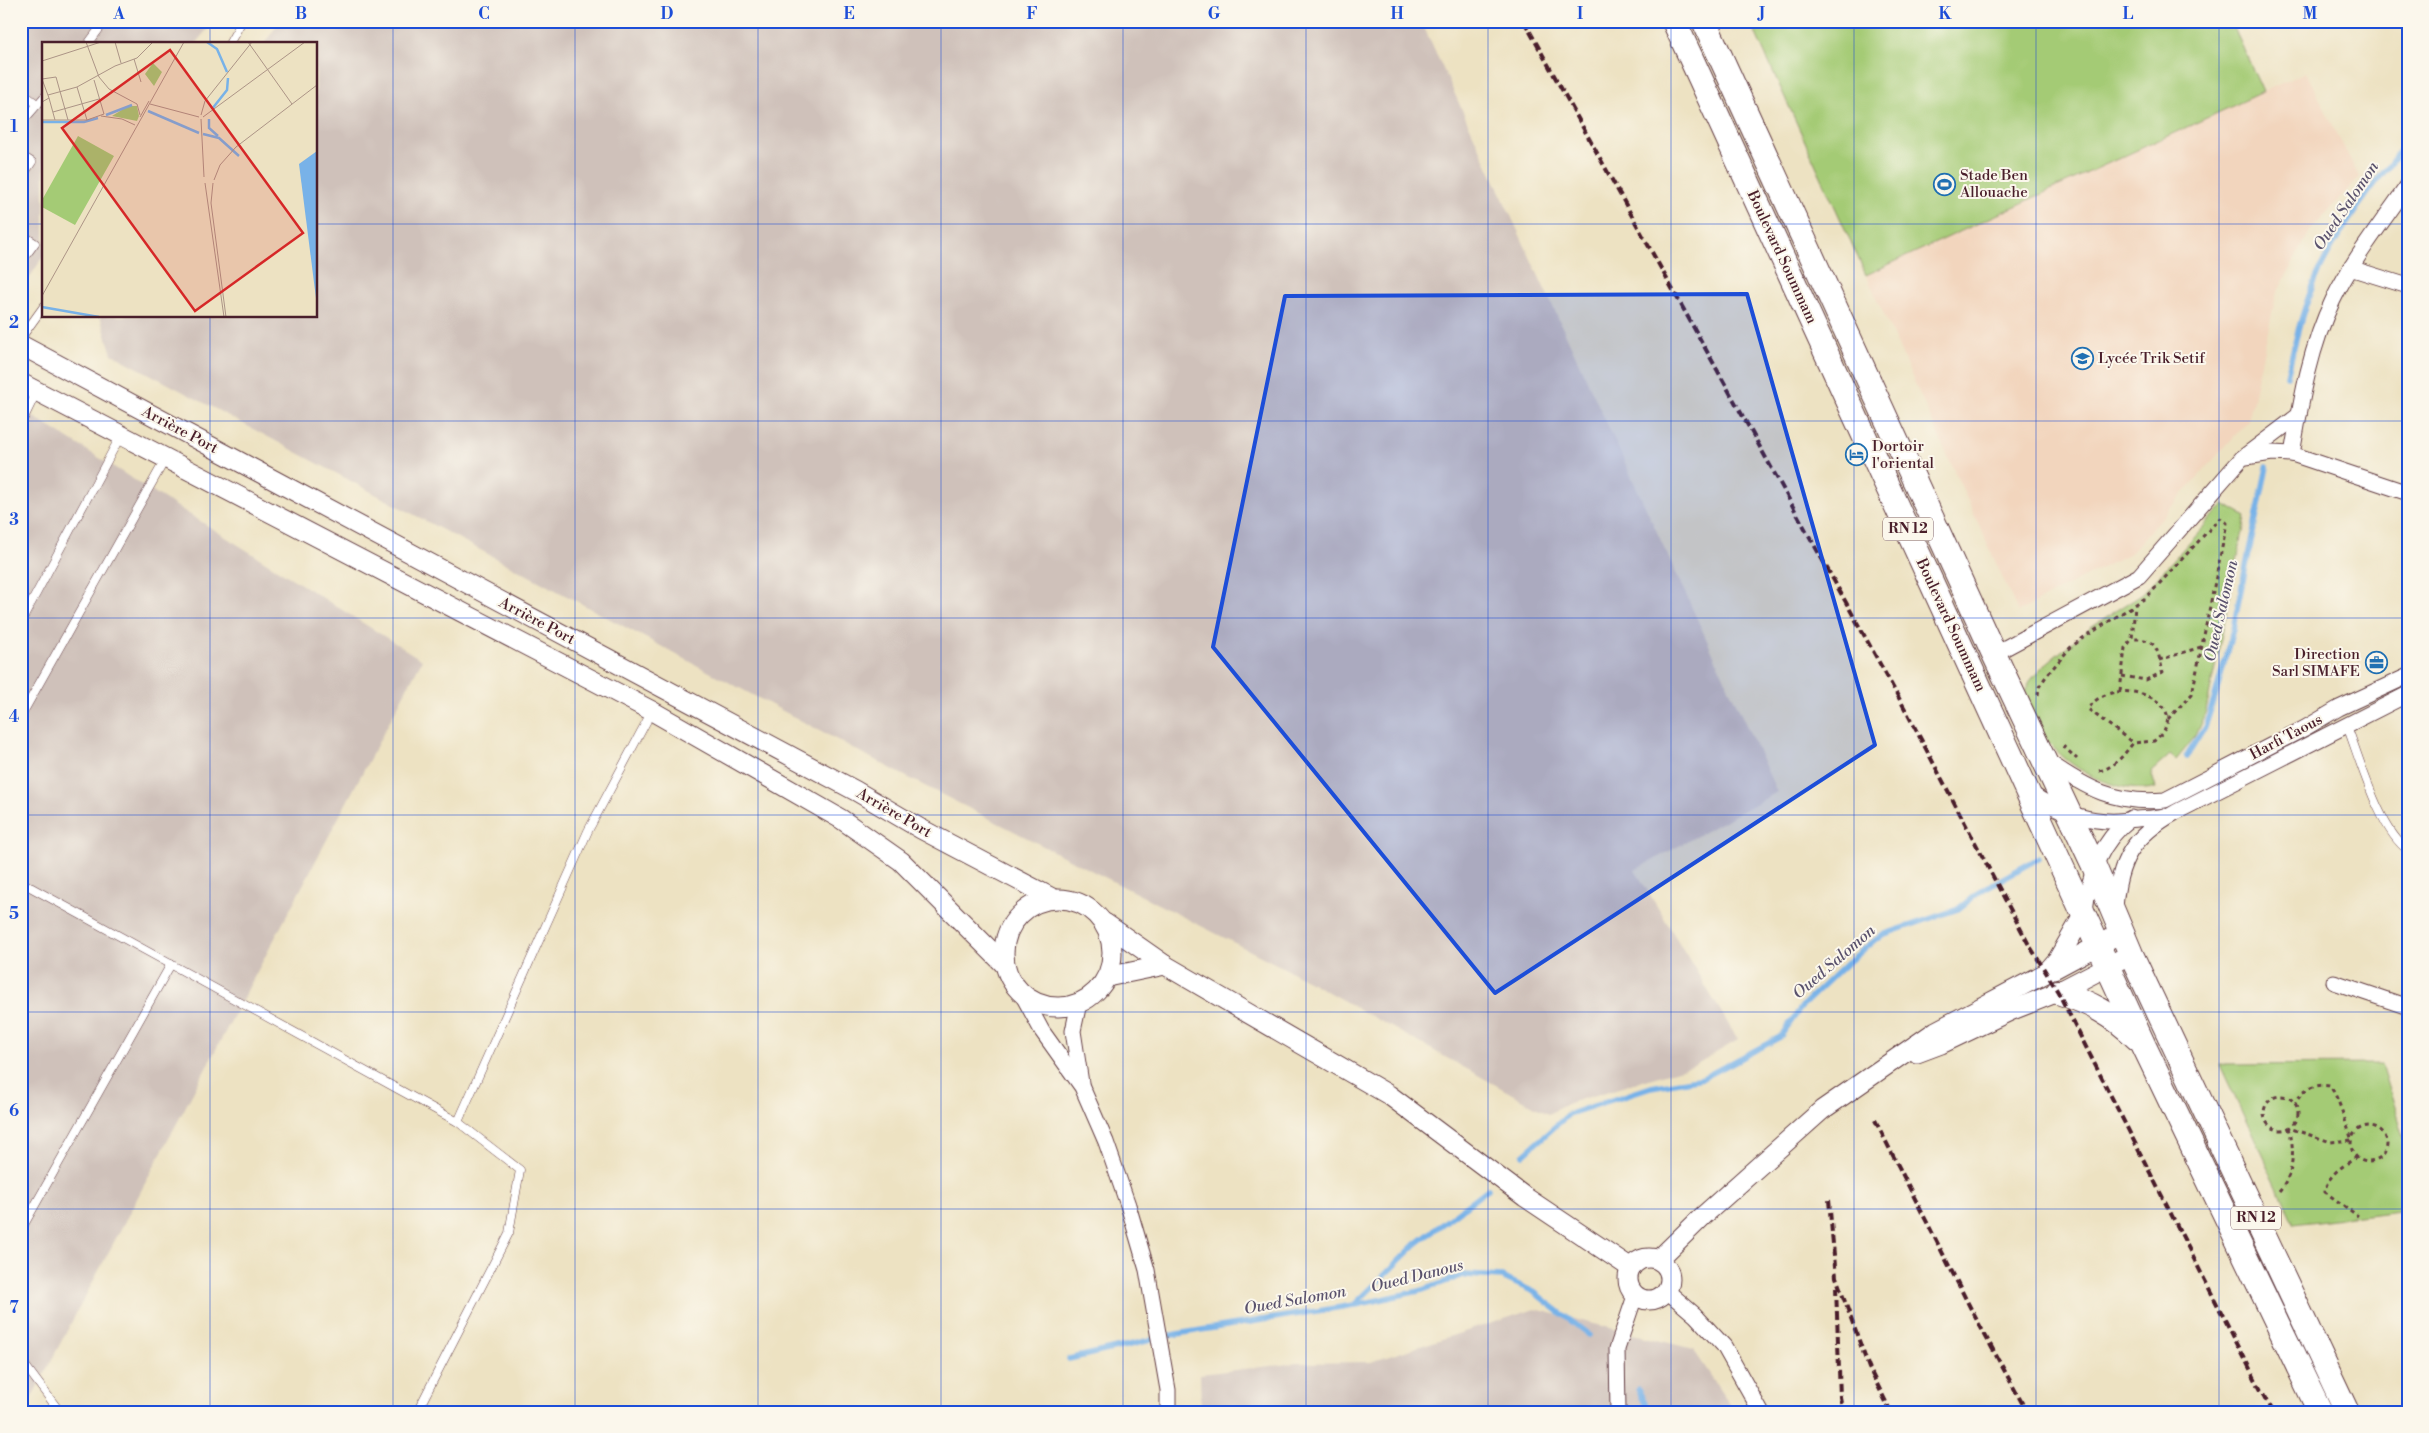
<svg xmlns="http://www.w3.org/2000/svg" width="2429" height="1433" font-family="'Libre Bodoni',serif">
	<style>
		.built { fill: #f2d5bd }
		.industrial { fill: #cfc1ba }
		.green { fill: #a4cb75; stroke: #777550 }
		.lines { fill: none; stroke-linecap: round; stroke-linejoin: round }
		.stream { stroke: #78b2e8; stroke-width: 5.5 }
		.service-casing { stroke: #623c42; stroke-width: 9 }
		.minor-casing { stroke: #623c42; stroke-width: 17 }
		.tertiary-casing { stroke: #623c42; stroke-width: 21 }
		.primary-casing { stroke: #623c42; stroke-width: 26 }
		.path { stroke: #623c42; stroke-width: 3; stroke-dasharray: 4 4; stroke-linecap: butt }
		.service { stroke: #fff; stroke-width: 8 }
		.minor { stroke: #fff; stroke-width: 15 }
		.tertiary { stroke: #fff; stroke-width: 19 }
		.primary { stroke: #fff; stroke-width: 24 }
		.rail { stroke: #4a1f2b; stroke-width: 4; stroke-dasharray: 8 4; stroke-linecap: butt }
		.marked { fill: #1d4ed8; fill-opacity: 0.2; stroke: #1d4ed8; stroke-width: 4; stroke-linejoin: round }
		.grid { fill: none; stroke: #1d4ed8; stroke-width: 1; stroke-opacity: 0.55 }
		.labels { text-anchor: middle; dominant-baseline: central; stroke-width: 4; stroke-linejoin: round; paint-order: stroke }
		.shield { fill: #fbf7ec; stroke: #7f6065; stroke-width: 1 }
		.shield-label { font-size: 14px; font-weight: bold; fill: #4a1f2b }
		.poi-label { font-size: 15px; fill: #4a1f2b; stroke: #fbf7ec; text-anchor: start }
		.street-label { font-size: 15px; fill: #4a1f2b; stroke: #fbf7ec }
		.water-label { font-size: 16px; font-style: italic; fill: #5a526d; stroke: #fbf7ec }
		.inset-river { fill: none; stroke: #78b2e8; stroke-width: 2.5 }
		.inset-road { fill: none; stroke: #ac9486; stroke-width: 1 }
		.view { fill: #d62828; fill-opacity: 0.15; stroke: #d62828; stroke-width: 2.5 }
		.inset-edge { fill: none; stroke: #4a1f2b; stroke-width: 2.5 }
		.neatline { fill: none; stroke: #1d4ed8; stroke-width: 2 }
		.grid-label { font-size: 16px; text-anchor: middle; font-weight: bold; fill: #1d4ed8 }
	</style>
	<rect width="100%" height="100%" fill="#fbf7ec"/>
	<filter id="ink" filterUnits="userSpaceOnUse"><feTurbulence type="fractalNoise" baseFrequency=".02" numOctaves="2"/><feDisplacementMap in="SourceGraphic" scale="10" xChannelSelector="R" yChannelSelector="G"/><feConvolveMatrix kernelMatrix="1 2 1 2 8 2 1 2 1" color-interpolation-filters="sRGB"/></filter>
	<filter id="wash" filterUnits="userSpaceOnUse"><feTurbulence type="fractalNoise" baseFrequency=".0096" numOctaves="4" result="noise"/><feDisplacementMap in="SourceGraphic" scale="20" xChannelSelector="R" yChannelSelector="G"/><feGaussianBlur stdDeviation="1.12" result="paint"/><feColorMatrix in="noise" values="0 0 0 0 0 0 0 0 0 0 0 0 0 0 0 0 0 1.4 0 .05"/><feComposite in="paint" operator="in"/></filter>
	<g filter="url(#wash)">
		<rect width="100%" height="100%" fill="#ede2c2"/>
		<polygon class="built" points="2306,72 2359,177 2310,231 2276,295 2248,421 2130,553 2018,612 1866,275"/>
		<g class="industrial">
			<polygon points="21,21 214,21 195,44 44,44 44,255 21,291"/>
			<polygon points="280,21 1421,21 1777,792 1635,870 1738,1040 1695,1065 1569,1103 1548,1114 1290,971 905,776 112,354 100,316 316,316 316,44 264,44"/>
			<polygon points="21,409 422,660 24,1412 21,1412"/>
			<polygon points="1535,1309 1693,1349 1735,1412 1201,1412 1200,1374 1298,1363 1371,1362"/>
		</g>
		<g class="green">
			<polygon points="1750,21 2231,21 2263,92 1866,275"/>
			<path d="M2224,504L2246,517L2206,711L2194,738L2176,760L2170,755L2151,772L2156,788C2110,795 2059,764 2036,725C2030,716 2028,703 2025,692L2030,681L2042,667L2092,626L2143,593Z"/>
			<polygon points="2382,1064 2408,1150 2408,1210 2294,1224 2220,1065"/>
		</g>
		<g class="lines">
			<g class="stream">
				<path d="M2287,376C2295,342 2303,306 2318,274C2341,225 2376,183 2408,140"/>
				<polyline points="2187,756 2205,727 2215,697 2232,633 2267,467"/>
				<polyline points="1523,1155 1569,1114 1651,1087 1703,1078 1780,1037 1803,1005 1847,963 1882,935 1958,909 1982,890 2039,858"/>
				<polyline points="1356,1305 1423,1290 1464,1275 1502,1277 1534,1292 1589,1335"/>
				<polyline points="1069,1359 1177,1334 1354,1305 1416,1244 1488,1189"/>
				<polyline points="1638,1389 1649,1412"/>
			</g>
		</g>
	</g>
	<g filter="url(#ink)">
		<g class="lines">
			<defs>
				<g id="service">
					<polyline points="88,44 105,21"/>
					<polyline points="229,44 242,21"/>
					<polyline points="21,92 37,104"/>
					<polyline points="21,118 24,120 44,97"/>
					<polyline points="21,155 32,162 21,178"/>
					<polyline points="21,234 35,243 27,254 21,251"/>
					<polyline points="21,338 44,306"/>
					<polyline points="21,424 37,391"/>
					<polyline points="21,622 121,435"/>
					<polyline points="21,716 166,458"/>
					<path d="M2347,726C2360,759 2379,830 2408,850"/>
					<polyline points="21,882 458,1122 520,1170 509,1233 417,1412"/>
					<polyline points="458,1122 588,831 652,711"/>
					<polyline points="21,1230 171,964"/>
					<polyline points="21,1360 60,1412"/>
				</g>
				<g id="minor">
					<path d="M2408,185C2382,223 2353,259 2333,300C2310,347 2301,402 2292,454L2408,493"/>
					<polyline points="2350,268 2408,286"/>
					<polyline points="2246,457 2272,453 2292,454"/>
					<polyline points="1994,654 2139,576 2242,458 2299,415"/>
					<path d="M2047,761C2086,788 2116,805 2165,800L2305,728L2339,708L2408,676"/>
					<path d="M2029,792C2058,813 2094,825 2129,820C2141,818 2152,819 2164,816"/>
					<path d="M2115,909C2118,860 2133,836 2176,812L2408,694"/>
					<path d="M2085,911C2089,874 2100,842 2131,818"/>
					<polyline points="2334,982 2408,1007"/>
					<polyline points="1022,994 1042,1031 1082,1087 1106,1142 1128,1205 1147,1270 1168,1390 1168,1412"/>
					<polyline points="1079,1003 1073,1031 1081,1083"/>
					<polyline points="1667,1291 1695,1315 1724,1346 1761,1412"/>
					<polyline points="1618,1412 1617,1349 1635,1296"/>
				</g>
				<g id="tertiary">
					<polyline points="21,345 856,791 921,829 1052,898"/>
					<polyline points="21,383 652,711 841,819 901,861 1005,965"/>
					<circle cx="1058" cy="953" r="54"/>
					<polyline points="1105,923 1165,965 1389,1095 1525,1197 1631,1268"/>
					<polyline points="2054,969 2121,933"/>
					<polyline points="1107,977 1165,965"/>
					<polyline points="1917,1053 1941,1044 2010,1011 2058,992 2131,954"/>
					<circle cx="1649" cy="1279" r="21"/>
					<polyline points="1659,1259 1704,1215 1822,1110 1936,1031 2046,973 2058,959 2084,914"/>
				</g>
				<g id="primary">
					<polyline points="1674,21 2144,1046 2320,1412"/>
					<polyline points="1704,21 1994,654 2094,866 2131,954 2347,1412"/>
					<path d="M2058,992C2089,1002 2114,1015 2137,1038"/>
				</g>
			</defs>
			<use href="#service" class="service-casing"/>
			<use href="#minor" class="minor-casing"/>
			<use href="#tertiary" class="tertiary-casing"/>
			<use href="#primary" class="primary-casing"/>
			<g class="path">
				<polyline points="2159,660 2201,647"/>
				<path d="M2122,676L2146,680L2163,672C2157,650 2158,638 2132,639"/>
				<polyline points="2120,691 2125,648 2132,639 2135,606"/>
				<polyline points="2038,695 2039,687 2047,675 2070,648 2083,638 2147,597 2220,518 2227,523 2192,694 2168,719"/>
				<polyline points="2063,746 2077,759"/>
				<path d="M2099,771C2115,767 2123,756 2133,743L2154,741C2201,703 2113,670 2088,709L2133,743"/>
				<circle cx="2281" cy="1113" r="17"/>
				<circle cx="2369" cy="1144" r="18"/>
				<path d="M2357,1157C2344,1165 2326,1176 2325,1192L2358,1216"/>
				<path d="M2279,1192C2294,1175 2295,1150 2289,1128L2331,1142L2352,1140C2346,1124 2339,1098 2330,1086C2314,1083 2303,1090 2295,1103"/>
			</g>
			<use href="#service" class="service"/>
			<use href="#minor" class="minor"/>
			<use href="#tertiary" class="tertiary"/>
			<use href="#primary" class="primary"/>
			<g class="rail">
				<polyline points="1524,21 1905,709 2028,943 2058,992 2272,1412"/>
				<polyline points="1875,1120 1973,1313 2027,1412"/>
				<polyline points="1829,1200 1836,1277 1869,1368 1891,1412"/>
				<polyline points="1836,1287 1840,1397 1843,1412"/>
			</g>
		</g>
	</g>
	<path class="marked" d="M1747,294L1875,745L1495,993L1213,647L1285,296Z"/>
	<path class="grid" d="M210,21V44M393,21V1412M575,21V1412M758,21V1412M941,21V1412M1123,21V1412M1306,21V1412M1488,21V1412M1671,21V1412M1854,21V1412M2036,21V1412M2219,21V1412M21,224H44M316,224H2408M210,316V1412M21,421H2408M21,618H2408M21,815H2408M21,1012H2408M21,1209H2408"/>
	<defs>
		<symbol id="stadium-ring" viewBox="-11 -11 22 22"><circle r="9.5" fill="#fbf7ec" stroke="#1f6fb2" stroke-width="1.5"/><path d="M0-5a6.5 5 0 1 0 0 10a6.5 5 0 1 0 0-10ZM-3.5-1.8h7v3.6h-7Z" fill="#1f6fb2"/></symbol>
		<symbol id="school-ring" viewBox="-11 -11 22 22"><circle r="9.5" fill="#fbf7ec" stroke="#1f6fb2" stroke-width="1.5"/><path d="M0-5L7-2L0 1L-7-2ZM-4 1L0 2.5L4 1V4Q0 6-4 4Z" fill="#1f6fb2"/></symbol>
		<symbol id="hotel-ring" viewBox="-11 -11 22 22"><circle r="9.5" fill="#fbf7ec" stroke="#1f6fb2" stroke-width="1.5"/><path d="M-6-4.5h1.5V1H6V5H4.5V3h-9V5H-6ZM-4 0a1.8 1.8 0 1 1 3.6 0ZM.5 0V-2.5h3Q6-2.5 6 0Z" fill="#1f6fb2"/></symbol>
		<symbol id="office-ring" viewBox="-11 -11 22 22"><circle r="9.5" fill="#fbf7ec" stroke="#1f6fb2" stroke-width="1.5"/><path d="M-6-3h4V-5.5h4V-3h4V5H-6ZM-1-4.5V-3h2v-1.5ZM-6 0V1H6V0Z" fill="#1f6fb2"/></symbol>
	</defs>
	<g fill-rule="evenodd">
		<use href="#stadium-ring" x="1932" y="172" width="25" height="25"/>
		<use href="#school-ring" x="2070" y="346" width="25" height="25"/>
		<use href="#hotel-ring" x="1844" y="442" width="25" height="25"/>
		<use href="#office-ring" x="2364" y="650" width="25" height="25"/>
	</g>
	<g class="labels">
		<g class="shield">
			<rect x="1883" y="517.5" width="50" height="23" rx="4"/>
			<rect x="2231" y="1206.5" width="50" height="23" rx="4"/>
		</g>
		<g class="shield-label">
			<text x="1908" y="529">RN 12</text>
			<text x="2256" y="1218">RN 12</text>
		</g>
		<g class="poi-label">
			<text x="1960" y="175">Stade Ben<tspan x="1960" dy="17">Allouache</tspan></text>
			<text x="2098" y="358">Lycée Trik Setif</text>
			<text x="1872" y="446">Dortoir<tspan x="1872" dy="17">l'oriental</tspan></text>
			<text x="2360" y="654" text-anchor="end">Direction<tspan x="2360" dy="17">Sarl SIMAFE</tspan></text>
		</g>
		<g class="street-label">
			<text transform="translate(1782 257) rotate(65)">Boulevard Soummam</text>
			<text transform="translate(180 430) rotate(28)">Arrière Port</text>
			<text transform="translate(537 621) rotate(28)">Arrière Port</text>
			<text transform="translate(1951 625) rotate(65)">Boulevard Soummam</text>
			<text transform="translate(2286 737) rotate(-28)">Harfi Taous</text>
			<text transform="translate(894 813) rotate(30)">Arrière Port</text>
		</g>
		<g class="water-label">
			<text transform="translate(2346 206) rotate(-56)">Oued Salomon</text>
			<text transform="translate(2221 611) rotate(-77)">Oued Salomon</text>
			<text transform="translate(1834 962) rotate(-41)">Oued Salomon</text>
			<text transform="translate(1417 1276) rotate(-14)">Oued Danous</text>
			<text transform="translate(1295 1300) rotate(-10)">Oued Salomon</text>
		</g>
	</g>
	<g transform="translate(42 42)">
		<rect width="275" height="275" fill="#ede2c2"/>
		<path d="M111,21L120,30L112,44L103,32ZM86,64H95L97,74L95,79L70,74ZM36,94L72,114L33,183L0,165V158Z" fill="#a4cb75"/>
		<path d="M275,109V264L257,122Z" fill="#78b2e8"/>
		<path class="inset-river" d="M165,0L175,7L185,30M170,67L185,48L186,36M106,69L157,91M64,73L90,63M167,77V86L176,94M0,80H42L56,76M161,92L177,96L197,114M0,265L57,275"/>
		<path class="inset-road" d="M44,0L57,35L67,47L95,62L98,73M73,0L79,21M206,0L250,62M92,17L99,40M0,19L59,0M0,37L14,35L26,78M35,45L45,78M6,53L35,45L73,24L95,16L111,0M7,56L13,78M0,60L7,56L0,37M108,62L157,75M11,70L57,57M159,73L163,59L210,0M59,74L80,77L93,83M98,75L107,59M161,75L263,0M159,77L162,135M0,78H45L62,72L52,38M172,138L178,123L194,105L275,43M163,141L182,275M171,141L169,161L184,275M0,254L142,0"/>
		<path class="view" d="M128,8L261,191L153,269L20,86Z"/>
		<rect width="275" height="275" class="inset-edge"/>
	</g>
	<rect width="2429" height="1433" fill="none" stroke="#fbf7ec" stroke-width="55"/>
	<rect x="28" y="28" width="2374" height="1378" class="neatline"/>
	<g class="grid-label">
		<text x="119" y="19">A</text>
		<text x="301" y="19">B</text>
		<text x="484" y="19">C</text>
		<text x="667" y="19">D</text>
		<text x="849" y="19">E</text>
		<text x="1032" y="19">F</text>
		<text x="1214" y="19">G</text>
		<text x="1397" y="19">H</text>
		<text x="1580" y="19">I</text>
		<text x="1762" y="19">J</text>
		<text x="1945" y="19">K</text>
		<text x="2128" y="19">L</text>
		<text x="2310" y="19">M</text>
		<text x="14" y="132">1</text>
		<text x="14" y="328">2</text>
		<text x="14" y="525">3</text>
		<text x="14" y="722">4</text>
		<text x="14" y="919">5</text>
		<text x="14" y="1116">6</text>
		<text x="14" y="1313">7</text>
	</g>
</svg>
